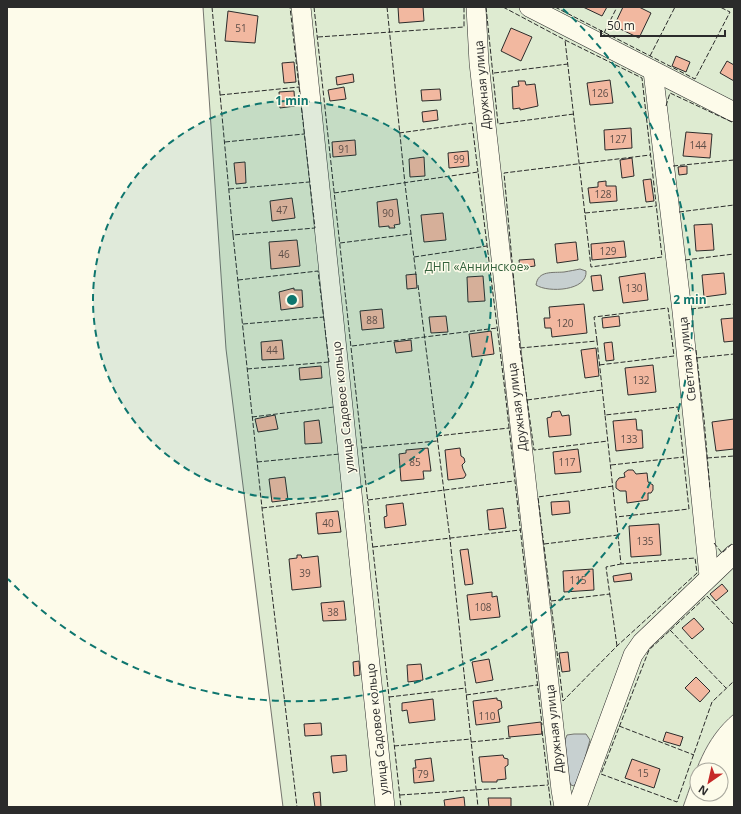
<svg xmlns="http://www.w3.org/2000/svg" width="741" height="814" font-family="'Open Sans',sans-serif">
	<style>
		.green { fill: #deebd1; stroke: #74746e }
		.water { fill: #c7d0d0; stroke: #74746e }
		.building { fill: #f2b8a0; stroke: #2b2b2b }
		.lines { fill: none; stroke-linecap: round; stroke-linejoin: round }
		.minor-casing { stroke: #2b2b2b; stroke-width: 20 }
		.minor { stroke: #fdfbea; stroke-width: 19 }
		.fence { stroke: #2b2b2b; stroke-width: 1; stroke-dasharray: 5 2; stroke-linecap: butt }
		.ring { fill: none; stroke: #0f766e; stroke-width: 2; stroke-dasharray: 7 5 }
		.labels { text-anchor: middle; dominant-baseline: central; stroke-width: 3; stroke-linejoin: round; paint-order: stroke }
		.number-label { font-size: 10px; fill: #5d4e48 }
		.street-label { font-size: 12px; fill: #2b2b2b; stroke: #fdfbea }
		.park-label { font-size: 12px; fill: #34623c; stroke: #fdfbea }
		.centre { fill: #0f766e; stroke: #fdfbea; stroke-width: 2 }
		.ring-label { font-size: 12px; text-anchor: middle; font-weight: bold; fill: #0f766e; stroke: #fdfbea; stroke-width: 3; stroke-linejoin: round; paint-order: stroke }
	</style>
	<rect width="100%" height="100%" fill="#fdfbea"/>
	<path class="green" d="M203,7H734V714C704,739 696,771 683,807H283L226,349Z"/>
	<g class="water">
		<path d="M580,269L586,271C588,291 548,293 536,285C538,270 553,273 564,272C570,271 575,270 580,269Z"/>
		<polygon points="574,734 586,734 590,740 580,776 574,786 571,785 568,779 565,740 567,735"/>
	</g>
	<g class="building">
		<polygon points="398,7 423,7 424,21 399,23"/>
		<polygon points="583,7 607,7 602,16"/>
		<polygon points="623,7 639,7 651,13 639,38 614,26"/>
		<polygon points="228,11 258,16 255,43 225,41"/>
		<polygon points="511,28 532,37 521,61 501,51"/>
		<polygon points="676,56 690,62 686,72 672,66"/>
		<polygon points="727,61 734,65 734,81 720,73"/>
		<polygon points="294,62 296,82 284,83 282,63"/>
		<polygon points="353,74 354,82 337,85 336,77"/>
		<polygon points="610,80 613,103 590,105 587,83"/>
		<polygon points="518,81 525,81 526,85 535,84 538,106 520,110 520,108 513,109 512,87 519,86"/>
		<polygon points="344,87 346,99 330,101 328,90"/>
		<polygon points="440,89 441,100 422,101 421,90"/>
		<polygon points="294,91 295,106 280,108 279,92"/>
		<polygon points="437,110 438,120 423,122 422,112"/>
		<polygon points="631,128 632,148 605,150 604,130"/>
		<polygon points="686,132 712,134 710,158 683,156"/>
		<polygon points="355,140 356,155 333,157 332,142"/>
		<polygon points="468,151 469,166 449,168 448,153"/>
		<polygon points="424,157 425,176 410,177 409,159"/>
		<polygon points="632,158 634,176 622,178 620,160"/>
		<polygon points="245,162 246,183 236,184 234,163"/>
		<polygon points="687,166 687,174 679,175 678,167"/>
		<polygon points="651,179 654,201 646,202 643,180"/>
		<polygon points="606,181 606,186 616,186 617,201 590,203 588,188 598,187 598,182"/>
		<polygon points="292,198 295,218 272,221 270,201"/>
		<polygon points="397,199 400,224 394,225 395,228 389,228 389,226 379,227 377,202"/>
		<polygon points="443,213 446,240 424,242 421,215"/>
		<polygon points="712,224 714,250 696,251 694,225"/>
		<polygon points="297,240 300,266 271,269 269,242"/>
		<polygon points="624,241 626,257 592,260 591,244"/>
		<polygon points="576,242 578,260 557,263 555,244"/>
		<polygon points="534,259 535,266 520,268 519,260"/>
		<polygon points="645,273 648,300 623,303 619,277"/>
		<polygon points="724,273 726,294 704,297 702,275"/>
		<polygon points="416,274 417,288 407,289 406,275"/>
		<polygon points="601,275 603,290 593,291 591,276"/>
		<polygon points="483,276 485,301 468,302 467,277"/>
		<polygon points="294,288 294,290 302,290 303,307 281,310 279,292"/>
		<polygon points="584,304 587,333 552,337 551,328 545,328 544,318 550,318 549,307"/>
		<polygon points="382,309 384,328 362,330 360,311"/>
		<polygon points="446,316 448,332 431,333 429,317"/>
		<polygon points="619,316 620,326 603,328 602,318"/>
		<polygon points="734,318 734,341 724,342 721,319"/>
		<polygon points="491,331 494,354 472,357 469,334"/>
		<polygon points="282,340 284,359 262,360 261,342"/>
		<polygon points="411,340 412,351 396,353 394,342"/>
		<polygon points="612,342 614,360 606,361 604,343"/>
		<polygon points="596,348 599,376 585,378 581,350"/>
		<polygon points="653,365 656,392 628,395 625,368"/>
		<polygon points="321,366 322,378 300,380 299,368"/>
		<polygon points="560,411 562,416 569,415 571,435 549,437 547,418 551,417 552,412"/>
		<polygon points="275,415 278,429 258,432 255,419"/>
		<polygon points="636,419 637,430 642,430 643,448 616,451 613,421"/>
		<polygon points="734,419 734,449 716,451 712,422"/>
		<polygon points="319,420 322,443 305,444 304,422"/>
		<polygon points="428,448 431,471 423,471 424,479 401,481 399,454 406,453 406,450"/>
		<polygon points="460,448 461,456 464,458 465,462 462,465 463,469 466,475 464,478 448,480 445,450"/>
		<polygon points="578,449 581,472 555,474 553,452"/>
		<polygon points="628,470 633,470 636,474 647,473 648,482 653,485 653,490 651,493 648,493 648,500 627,503 626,491 620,491 616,488 616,482 619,478 625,477 624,473"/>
		<polygon points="285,477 288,500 272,502 269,479"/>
		<polygon points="569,501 570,513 552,515 551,502"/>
		<polygon points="403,503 406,525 385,528 384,517 387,516 386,505"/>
		<polygon points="503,508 506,528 489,530 487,510"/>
		<polygon points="338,511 341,532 318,534 316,513"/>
		<polygon points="659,524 661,555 631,557 629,526"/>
		<polygon points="468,549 473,584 465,585 460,550"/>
		<polygon points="297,555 301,555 302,558 318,556 321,587 292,590 289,559 297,558"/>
		<polygon points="593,569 594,590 564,592 563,571"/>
		<polygon points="631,573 632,580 614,582 613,576"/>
		<polygon points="722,584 728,591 716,601 710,594"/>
		<polygon points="492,592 492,597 497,596 500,617 470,620 467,595"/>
		<polygon points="344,601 346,620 323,621 321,603"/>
		<polygon points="694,618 704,629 692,639 682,628"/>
		<polygon points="568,652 570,671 562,672 559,653"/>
		<polygon points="489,659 493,680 476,683 472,662"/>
		<polygon points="359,661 360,675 354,676 353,662"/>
		<polygon points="421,664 423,680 408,682 407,665"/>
		<polygon points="696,677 710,691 700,702 685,688"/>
		<polygon points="497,698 497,700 501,701 502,708 498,710 500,722 476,725 473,701"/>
		<polygon points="433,699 435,720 409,723 407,710 402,711 402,703"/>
		<polygon points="541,722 542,734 509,737 508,726"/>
		<polygon points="321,723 322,735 305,736 304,724"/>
		<polygon points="666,732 683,737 680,746 663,741"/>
		<polygon points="346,755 347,771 333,773 331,756"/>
		<polygon points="503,755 504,758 508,759 508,765 505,767 506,779 497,780 497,782 482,782 479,757"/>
		<polygon points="431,758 434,781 414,783 413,768 416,768 415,760"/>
		<polygon points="632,759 660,769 654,788 625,778"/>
		<polygon points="320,792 321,807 315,807 313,793"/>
		<polygon points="464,797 465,807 445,807 444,800"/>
		<polygon points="488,798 511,798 511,807 489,807"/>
	</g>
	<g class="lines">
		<defs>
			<g id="minor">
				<polyline points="301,7 385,807"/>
				<polyline points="476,7 479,63 561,790 564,807"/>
				<polyline points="529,7 734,112"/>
				<polyline points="653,71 682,311 709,576"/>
				<polyline points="577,807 633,655 642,642 734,554"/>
			</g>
		</defs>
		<use href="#minor" class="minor-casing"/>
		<use href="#minor" class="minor"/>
		<g class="fence">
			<polyline points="212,7 233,235 315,228 290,7"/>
			<polyline points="314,7 401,807"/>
			<polyline points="387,7 405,184 416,275"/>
			<polyline points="486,7 498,124 574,114"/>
			<polyline points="503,7 565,40"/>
			<polyline points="555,7 695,79 730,12 720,7"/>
			<polyline points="604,33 617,7"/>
			<polyline points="318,37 464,27 464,7"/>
			<polygon points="565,40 642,78 662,257 591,267"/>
			<polyline points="650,56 675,7"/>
			<polyline points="494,73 568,64"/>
			<polyline points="220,95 299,87"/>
			<polyline points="666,106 670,93 734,123"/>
			<polyline points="399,133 472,123 478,172"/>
			<polyline points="225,142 304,134"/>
			<polyline points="673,166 734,160"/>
			<polyline points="229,189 309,182"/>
			<polyline points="334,193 478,172 505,391 542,725"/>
			<polyline points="679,212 734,205"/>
			<polyline points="585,213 656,206"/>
			<polyline points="233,235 262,508 297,807"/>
			<polyline points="340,243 411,234"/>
			<polyline points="414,257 487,246"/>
			<polyline points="685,260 734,254"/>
			<polyline points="238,280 318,271 329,362"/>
			<polyline points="418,285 450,539 478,807"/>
			<polyline points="691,309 734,304"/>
			<polyline points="243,324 324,317"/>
			<polyline points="597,341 594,317 668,308 674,356 599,365"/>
			<polyline points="352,346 497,328"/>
			<polyline points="520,348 504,173 650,155"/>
			<polyline points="696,350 704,419 710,489"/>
			<polyline points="696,358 734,354"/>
			<polyline points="247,369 329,362"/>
			<polyline points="527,400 602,390"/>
			<polygon points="678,407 689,509 616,517 605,415"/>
			<polyline points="605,415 597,341 520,348 534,450 608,441"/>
			<polyline points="252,417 334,407"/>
			<polyline points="437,436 509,428"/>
			<polyline points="362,448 437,441"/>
			<polyline points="707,458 734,456"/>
			<polyline points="257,462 340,454"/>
			<polyline points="611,465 684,457"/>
			<polyline points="613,486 538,497 563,701 617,646 697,573 695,558 621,564 616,517"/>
			<polyline points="368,500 514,481"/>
			<polyline points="262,508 345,498"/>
			<polyline points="714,543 722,553 734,542"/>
			<polyline points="544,544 618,535"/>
			<polyline points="373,547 520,530"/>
			<polyline points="551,601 610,594"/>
			<polyline points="734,625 707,596 649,650 601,774 677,802 712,702 734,681"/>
			<polyline points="670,630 726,688"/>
			<polyline points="617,646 606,567 621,564"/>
			<polyline points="466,695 537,685"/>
			<polyline points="389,697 466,688"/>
			<polyline points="619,726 694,755"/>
			<polyline points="542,731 551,807"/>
			<polyline points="471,742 511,738"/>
			<polyline points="394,746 471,739"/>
			<polyline points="400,795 548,785"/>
		</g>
	</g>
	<circle cx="292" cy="300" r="199" fill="#0f766e" fill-opacity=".12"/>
	<g class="ring">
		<circle cx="292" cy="300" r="199"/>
		<path d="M563 9A398 398 0 1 1 8 579"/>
	</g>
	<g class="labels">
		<g class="number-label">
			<text x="241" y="28">51</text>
			<text x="600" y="93">126</text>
			<text x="618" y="139">127</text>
			<text x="698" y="145">144</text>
			<text x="344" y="149">91</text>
			<text x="459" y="159">99</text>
			<text x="603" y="194">128</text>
			<text x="282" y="210">47</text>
			<text x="388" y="213">90</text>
			<text x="608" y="251">129</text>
			<text x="284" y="254">46</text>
			<text x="634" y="288">130</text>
			<text x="372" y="320">88</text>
			<text x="565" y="323">120</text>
			<text x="272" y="350">44</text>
			<text x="641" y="380">132</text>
			<text x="629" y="439">133</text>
			<text x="415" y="462">85</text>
			<text x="567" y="462">117</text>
			<text x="328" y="523">40</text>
			<text x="645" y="541">135</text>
			<text x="305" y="573">39</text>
			<text x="578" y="580">115</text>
			<text x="483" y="607">108</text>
			<text x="333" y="612">38</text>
			<text x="487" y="716">110</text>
			<text x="643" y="773">15</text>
			<text x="423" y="774">79</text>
		</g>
		<g class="street-label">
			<text transform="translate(482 85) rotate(-95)">Дружная улица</text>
			<text transform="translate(687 359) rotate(-96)">Светлая улица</text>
			<text transform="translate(343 407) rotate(-96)">улица Садовое кольцо</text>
			<text transform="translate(517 407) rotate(-97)">Дружная улица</text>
			<text transform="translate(377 729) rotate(-96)">улица Садовое кольцо</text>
			<text transform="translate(554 729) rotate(-96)">Дружная улица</text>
		</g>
		<g class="park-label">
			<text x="477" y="266">ДНП «Аннинское»</text>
		</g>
	</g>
	<circle cx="292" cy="300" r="6" class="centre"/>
	<g class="ring-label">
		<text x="292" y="105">1 min</text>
		<text x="690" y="304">2 min</text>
	</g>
	<rect width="741" height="814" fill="none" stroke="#2b2b2b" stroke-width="16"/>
	<g transform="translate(709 782) rotate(214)"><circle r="19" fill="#fdfbea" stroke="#a9a89e"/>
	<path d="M0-3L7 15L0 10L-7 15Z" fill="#c62828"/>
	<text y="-6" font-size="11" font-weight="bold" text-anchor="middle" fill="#2b2b2b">N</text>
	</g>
	<path d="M601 30v6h124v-6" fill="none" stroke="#2b2b2b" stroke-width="2"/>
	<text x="607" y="30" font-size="12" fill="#2b2b2b" stroke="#fdfbea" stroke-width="3" paint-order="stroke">50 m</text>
</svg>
